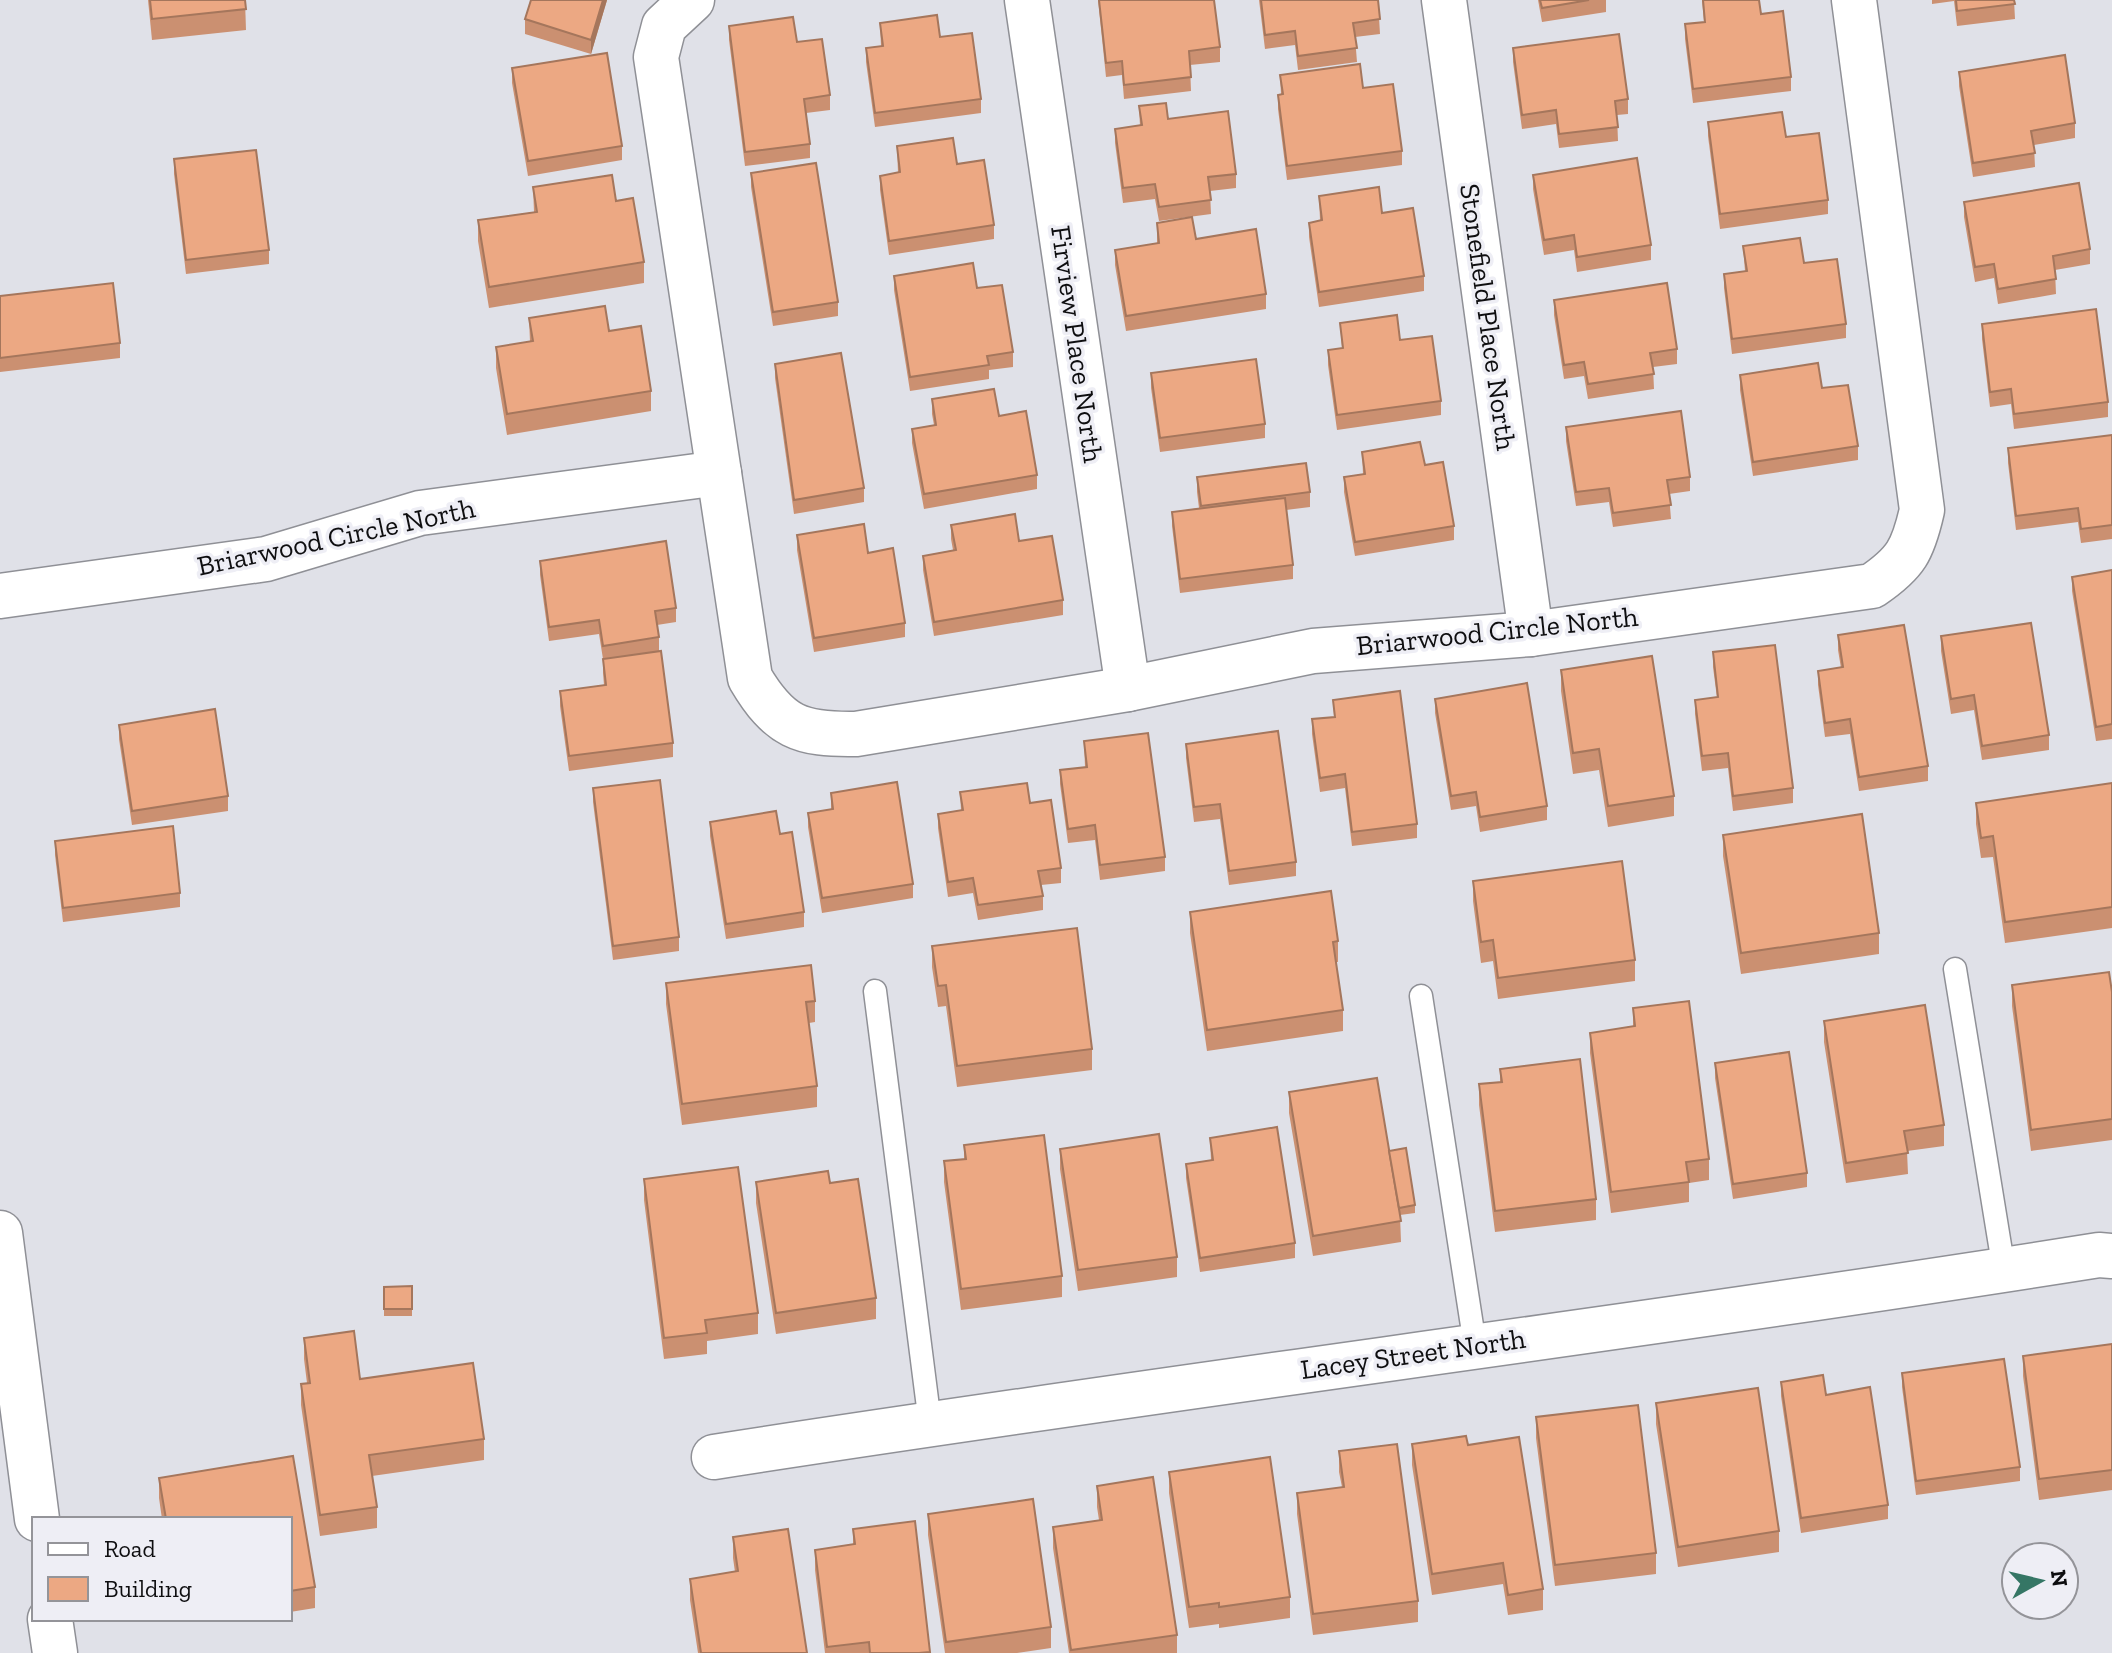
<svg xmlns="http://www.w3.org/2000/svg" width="2112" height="1653" font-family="'Zilla Slab',serif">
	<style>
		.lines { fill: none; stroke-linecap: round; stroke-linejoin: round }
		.service-casing { stroke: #8f9096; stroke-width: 25 }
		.minor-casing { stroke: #8f9096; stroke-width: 47 }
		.tertiary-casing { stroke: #8f9096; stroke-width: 47 }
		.service { stroke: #fff; stroke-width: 22 }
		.minor { stroke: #fff; stroke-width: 44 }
		.tertiary { stroke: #fff; stroke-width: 44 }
		.wall { fill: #cb9071 }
		.shaded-wall { fill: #a5765c }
		.building { fill: #eca883; stroke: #a5765c; stroke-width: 2 }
		.labels { text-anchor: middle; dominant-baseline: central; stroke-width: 7; stroke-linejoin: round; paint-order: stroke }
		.street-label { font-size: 28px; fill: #0e0e10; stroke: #eeeef5 }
	</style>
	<rect width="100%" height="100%" fill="#e0e1e8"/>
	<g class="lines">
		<defs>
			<g id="service">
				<polyline points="1955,969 2004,1270"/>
				<polyline points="875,991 930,1423"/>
				<polyline points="1421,996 1475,1345"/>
			</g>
			<g id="minor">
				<path d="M692,0L664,26L656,57L750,678C779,727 800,735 856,734L1128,689L1313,651L1531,634L1872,586C1906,563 1913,550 1922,510L1854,0"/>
				<polyline points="1027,0 1128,689"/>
				<polyline points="1444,0 1531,634"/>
				<polyline points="0,596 266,559 420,513 719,473"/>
				<path d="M714,1457C1175,1385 1638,1328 2099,1255L2112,1256"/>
			</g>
			<g id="tertiary">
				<polyline points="0,1233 37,1519"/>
				<polyline points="50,1619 55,1653"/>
			</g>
		</defs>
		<use href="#service" class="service-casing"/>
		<use href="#minor" class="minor-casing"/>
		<use href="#tertiary" class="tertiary-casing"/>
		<use href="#service" class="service"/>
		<use href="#minor" class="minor"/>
		<use href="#tertiary" class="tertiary"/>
	</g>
	<g class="wall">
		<polygon points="148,0 245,0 246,30 152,40"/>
		<polygon points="531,0 607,0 591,54 525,34 525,19"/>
		<polygon points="1098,0 1214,0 1220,47 1220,62 1190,65 1191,91 1124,99 1122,75 1106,77"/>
		<polygon points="1259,0 1378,0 1380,34 1355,37 1357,62 1298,70 1295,45 1265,49"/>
		<polygon points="1538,0 1606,0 1606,12 1542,22"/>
		<polygon points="1702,0 1761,14 1791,77 1791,91 1693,103 1685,39 1685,24 1704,22"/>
		<polygon points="1932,0 2014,0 2015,19 1957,26 1954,1 1932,4"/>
		<polygon points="880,23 981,99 981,113 875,127 866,62 866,48 881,46"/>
		<polygon points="729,26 797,42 830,95 830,110 806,113 810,144 810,158 745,166 729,40"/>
		<polygon points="1513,48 1628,99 1628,114 1617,115 1618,141 1559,148 1556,124 1522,129 1513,62"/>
		<polygon points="512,68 622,146 622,160 528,176 512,83"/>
		<polygon points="1959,72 2075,123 2075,138 2034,145 2035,167 1973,177 1959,86"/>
		<polygon points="1280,75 1402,151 1402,165 1287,180 1278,109 1278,95 1281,94"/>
		<polygon points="1139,106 1168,119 1236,174 1236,188 1210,191 1211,214 1159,221 1155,199 1123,203 1115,143 1115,129 1140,126"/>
		<polygon points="1708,122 1786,137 1828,200 1828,214 1720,229 1708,136"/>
		<polygon points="897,146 957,164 994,225 994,239 889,255 880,190 880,176 898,173"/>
		<polygon points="174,159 269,250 269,264 186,274 174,174"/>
		<polygon points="751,173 838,302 838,316 773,326 751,187"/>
		<polygon points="1533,175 1651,245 1651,260 1577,272 1574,250 1544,255 1533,189"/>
		<polygon points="533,187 616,201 644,262 644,283 489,308 478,241 478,220 534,212"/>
		<polygon points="1319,196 1424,276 1424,291 1319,307 1309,237 1309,223 1320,220"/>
		<polygon points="1964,202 2090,249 2090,264 2055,270 2056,294 1998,304 1994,278 1975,282 1964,217"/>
		<polygon points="1157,223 1196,239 1266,294 1266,309 1126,331 1115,265 1115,250 1157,243"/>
		<polygon points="1743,246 1804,263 1846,324 1846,338 1732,354 1724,288 1724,274 1745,271"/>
		<polygon points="894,276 977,288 1013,352 1013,367 989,370 989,379 910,391 894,290"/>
		<polygon points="0,296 120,343 120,358 0,372"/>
		<polygon points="1554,300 1677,349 1677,364 1653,367 1654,389 1588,399 1584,376 1564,379 1554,315"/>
		<polygon points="529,318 609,331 651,391 651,411 507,435 496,368 496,347 530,342"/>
		<polygon points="1340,323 1400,340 1441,401 1441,415 1337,430 1328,365 1328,350 1342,348"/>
		<polygon points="1982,324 2108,402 2108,417 2014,429 2011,404 1990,407 1982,339"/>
		<polygon points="775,364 864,488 864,502 794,514 775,378"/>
		<polygon points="1151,373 1265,424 1265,438 1160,452 1151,388"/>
		<polygon points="1740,375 1822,388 1858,446 1858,460 1753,476 1740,390"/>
		<polygon points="932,399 999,416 1037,475 1037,489 924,509 912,443 912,429 934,425 932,414"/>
		<polygon points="1566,427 1690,477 1690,491 1669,494 1671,519 1613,527 1609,502 1576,506 1566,441"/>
		<polygon points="2112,435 2112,539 2081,543 2078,522 2016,530 2008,463 2008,448"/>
		<polygon points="1362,452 1425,465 1454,526 1454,540 1355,556 1344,492 1344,477 1363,474"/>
		<polygon points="1197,477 1310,492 1310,507 1286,510 1293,565 1293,579 1180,593 1172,526 1172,512 1199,508 1197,492"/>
		<polygon points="951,525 1063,600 1063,615 934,636 923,570 923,556 953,550 951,539"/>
		<polygon points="797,535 868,553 905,623 905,637 814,652 797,550"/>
		<polygon points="540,561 676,608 676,622 657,625 659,637 659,651 673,743 673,757 569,771 560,706 560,691 604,685 603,673 603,659 599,634 549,641 540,575"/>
		<polygon points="2112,570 2112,739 2096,741 2072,591 2072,577"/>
		<polygon points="1838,635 1928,766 1928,781 1859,791 1850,734 1825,737 1818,685 1818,671 1841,668 1838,650"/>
		<polygon points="1941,636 2049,735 2049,750 1982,760 1974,710 1951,714 1941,651"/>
		<polygon points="1713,652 1793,788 1793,803 1733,811 1728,768 1702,771 1695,714 1695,700 1717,698 1713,667"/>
		<polygon points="1561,670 1674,796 1674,816 1608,827 1599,770 1573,774 1561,691"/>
		<polygon points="1435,699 1547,806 1547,820 1480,832 1476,806 1451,810 1435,713"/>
		<polygon points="1333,700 1417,824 1417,838 1352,846 1345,788 1320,792 1312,734 1312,719 1334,717"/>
		<polygon points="119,725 228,796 228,811 132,825 119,739"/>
		<polygon points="1084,741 1165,857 1165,871 1100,880 1095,840 1068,843 1060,784 1060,770 1085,767"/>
		<polygon points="1186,744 1296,862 1296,876 1229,885 1220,819 1194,822 1186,758"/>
		<polygon points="2112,783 2112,928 2005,943 1993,857 1981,858 1976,824 1976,803"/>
		<polygon points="593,788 679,937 679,951 613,960 593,802"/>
		<polygon points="960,792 1030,803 1061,868 1061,883 1041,885 1043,896 1043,910 978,920 973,893 948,897 938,828 938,814 961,810"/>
		<polygon points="831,793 913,884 913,898 822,913 808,827 808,813 831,809"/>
		<polygon points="710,822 780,834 804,912 804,927 726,939 710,836"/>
		<polygon points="1723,835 1879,933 1879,954 1741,974 1723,856"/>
		<polygon points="55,841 180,893 180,907 63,922 55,855"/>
		<polygon points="1473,881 1635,960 1635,981 1498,999 1493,961 1481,963 1473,901"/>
		<polygon points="1190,912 1338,941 1338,962 1336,962 1343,1010 1343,1031 1207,1051 1190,933"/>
		<polygon points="932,946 1092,1049 1092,1070 957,1087 946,1006 938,1007 932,967"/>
		<polygon points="666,983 815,1001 815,1022 809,1023 817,1086 817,1107 682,1125 666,1004"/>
		<polygon points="2012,985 2112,992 2112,1140 2031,1151 2012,1006"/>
		<polygon points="1633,1008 1709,1159 1709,1180 1689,1183 1689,1202 1611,1213 1590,1053 1590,1033 1633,1026"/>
		<polygon points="1824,1021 1944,1125 1944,1146 1907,1151 1908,1174 1846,1183 1824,1042"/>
		<polygon points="1715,1063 1807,1173 1807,1187 1733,1199 1715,1078"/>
		<polygon points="1500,1069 1596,1199 1596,1220 1495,1232 1479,1105 1479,1084 1500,1082"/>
		<polygon points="1289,1092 1389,1151 1415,1205 1415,1213 1400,1215 1401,1242 1313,1256 1289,1113"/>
		<polygon points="1210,1138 1295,1243 1295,1258 1200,1272 1186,1178 1186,1164 1211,1160"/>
		<polygon points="964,1145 1062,1276 1062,1297 961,1310 944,1182 944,1161 964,1159"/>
		<polygon points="1060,1149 1177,1257 1177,1277 1078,1291 1060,1169"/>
		<polygon points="644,1179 758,1313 758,1334 707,1341 707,1354 664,1359 644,1200"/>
		<polygon points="756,1182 830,1183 876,1298 876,1319 776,1334 756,1203"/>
		<polygon points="412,1286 412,1316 384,1316 384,1287"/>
		<polygon points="304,1338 360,1379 484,1439 484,1460 372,1476 377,1507 377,1528 320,1536 301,1405 301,1384 307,1383 304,1359"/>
		<polygon points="2112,1344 2112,1490 2039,1500 2023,1376 2023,1356"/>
		<polygon points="1902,1373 2020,1467 2020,1481 1916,1495 1902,1387"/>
		<polygon points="1781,1382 1826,1395 1888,1505 1888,1519 1801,1533 1781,1396"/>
		<polygon points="1656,1403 1779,1531 1779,1552 1678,1567 1656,1424"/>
		<polygon points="1536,1417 1656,1553 1656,1574 1555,1586 1536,1438"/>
		<polygon points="1412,1444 1543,1589 1543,1610 1508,1615 1503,1584 1432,1595 1412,1465"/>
		<polygon points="1339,1451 1418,1601 1418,1622 1313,1635 1297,1514 1297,1493 1342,1487 1339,1472"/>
		<polygon points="293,1456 315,1587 315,1608 290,1612 290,1519 162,1519 159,1498 159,1478"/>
		<polygon points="1169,1472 1290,1597 1290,1618 1219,1628 1219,1624 1189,1628 1169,1493"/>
		<polygon points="1097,1486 1177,1635 1177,1653 1069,1653 1053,1548 1053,1527 1099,1520 1097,1507"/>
		<polygon points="928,1514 1051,1627 1051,1648 1017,1653 945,1653 928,1535"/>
		<polygon points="915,1521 930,1653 825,1653 815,1570 815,1550 853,1545 853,1529"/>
		<polygon points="733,1537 807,1653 698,1653 690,1600 690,1579 735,1572 733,1558"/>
	</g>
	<polygon class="shaded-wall" points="603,0 607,0 591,54 591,40"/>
	<g class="building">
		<polygon points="150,0 245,0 246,9 152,19"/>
		<polygon points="531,0 603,0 591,40 525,19"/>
		<polygon points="1099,0 1214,0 1220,47 1189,51 1191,77 1124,85 1122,61 1106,63"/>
		<polygon points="1261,0 1378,0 1380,19 1353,23 1357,48 1298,56 1295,31 1265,35"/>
		<polygon points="1540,0 1589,0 1542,8"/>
		<polygon points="1703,0 1759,0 1761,14 1783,11 1791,77 1693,89 1685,24 1705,22"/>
		<polygon points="1956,0 2014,0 2015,4 1957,11"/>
		<polygon points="937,15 940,37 972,33 981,99 875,113 866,48 883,46 880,23"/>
		<polygon points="793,17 797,42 822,39 830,95 804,99 810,144 745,152 729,26"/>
		<polygon points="1619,34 1628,99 1615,101 1618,127 1559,134 1556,110 1522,115 1513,48"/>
		<polygon points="607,53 622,146 528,161 512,68"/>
		<polygon points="2065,55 2075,123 2031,131 2035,153 1973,163 1959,72"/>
		<polygon points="1360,64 1363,88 1393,84 1402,151 1287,166 1278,95 1283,94 1280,75"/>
		<polygon points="1166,103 1168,119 1228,111 1236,174 1208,177 1211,200 1159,207 1155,184 1123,188 1115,129 1142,125 1139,106"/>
		<polygon points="1782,112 1786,137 1819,133 1828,200 1720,214 1708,122"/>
		<polygon points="953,138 957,164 984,160 994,225 889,241 880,176 900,172 897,146"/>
		<polygon points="256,150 269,250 186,260 174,159"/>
		<polygon points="1637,158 1651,245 1577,257 1574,235 1544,240 1533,175"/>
		<polygon points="816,163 838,302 773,312 751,173"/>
		<polygon points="612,175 616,201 633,198 644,262 489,287 478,220 537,212 533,187"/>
		<polygon points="2079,183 2090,249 2053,256 2056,279 1998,289 1994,264 1975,267 1964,202"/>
		<polygon points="1379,187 1382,213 1413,208 1424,276 1319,292 1309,223 1322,220 1319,196"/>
		<polygon points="1192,217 1196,239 1256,229 1266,294 1126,316 1115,250 1159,243 1157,223"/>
		<polygon points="1800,238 1804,263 1837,259 1846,324 1732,339 1724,274 1747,271 1743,246"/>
		<polygon points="973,263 977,288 1002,285 1013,352 987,356 989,365 910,377 894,276"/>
		<polygon points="113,283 120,343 0,358 0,296"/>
		<polygon points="1667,283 1677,349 1650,353 1654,374 1588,384 1584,362 1564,365 1554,300"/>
		<polygon points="605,306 609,331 641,326 651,391 507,414 496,347 533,341 529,318"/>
		<polygon points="2096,309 2108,402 2014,414 2011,389 1990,392 1982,324"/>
		<polygon points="1397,315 1400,340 1432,336 1441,401 1337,415 1328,350 1343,348 1340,323"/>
		<polygon points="841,353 864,488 794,500 775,364"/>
		<polygon points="1256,359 1265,424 1160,438 1151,373"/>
		<polygon points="1818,363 1822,388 1848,385 1858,446 1753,462 1740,375"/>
		<polygon points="994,389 999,416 1026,411 1037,475 924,494 912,429 936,425 932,399"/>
		<polygon points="1681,411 1690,477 1667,480 1671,505 1613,513 1609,488 1576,492 1566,427"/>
		<polygon points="2112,435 2112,525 2081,529 2078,508 2016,516 2008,448"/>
		<polygon points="1420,442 1425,465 1443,462 1454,526 1355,542 1344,477 1365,474 1362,452"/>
		<polygon points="1306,463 1310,492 1201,506 1197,477"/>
		<polygon points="1285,498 1293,565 1180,579 1172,512"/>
		<polygon points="1015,514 1019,541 1052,536 1063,600 934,622 923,556 956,550 951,525"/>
		<polygon points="864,524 868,553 893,548 905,623 814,638 797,535"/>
		<polygon points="666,541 676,608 655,611 659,637 603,646 599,620 549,627 540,561"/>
		<polygon points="2112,570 2112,724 2096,727 2072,577"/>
		<polygon points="2031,623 2049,735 1982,746 1974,695 1951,699 1941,636"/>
		<polygon points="1904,625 1928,766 1859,777 1850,719 1825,723 1818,671 1843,667 1838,635"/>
		<polygon points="1775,645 1793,788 1733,796 1728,753 1702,756 1695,700 1718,697 1713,652"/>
		<polygon points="661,651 673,743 569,756 560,691 606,685 603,659"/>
		<polygon points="1652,656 1674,796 1608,806 1599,749 1573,753 1561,670"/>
		<polygon points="1527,683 1547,806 1480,817 1476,792 1451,796 1435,699"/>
		<polygon points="1400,691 1417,824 1352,832 1345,774 1320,778 1312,719 1335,717 1333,700"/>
		<polygon points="215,709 228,796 132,811 119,725"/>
		<polygon points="1278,731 1296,862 1229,871 1220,804 1194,807 1186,744"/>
		<polygon points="1148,733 1165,857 1100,865 1095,825 1068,829 1060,770 1087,767 1084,741"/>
		<polygon points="660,780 679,937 613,946 593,788"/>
		<polygon points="897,782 913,884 822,898 808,813 833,809 831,793"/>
		<polygon points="1027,783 1030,803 1051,800 1061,868 1038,871 1043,896 978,905 973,878 948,882 938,814 963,810 960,792"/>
		<polygon points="2112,783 2112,907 2005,922 1993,836 1981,838 1976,803"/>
		<polygon points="776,811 780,834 792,832 804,912 726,924 710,822"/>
		<polygon points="1862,814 1879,933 1741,953 1723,835"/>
		<polygon points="173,826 180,893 63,908 55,841"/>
		<polygon points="1622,861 1635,960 1498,978 1493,940 1481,942 1473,881"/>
		<polygon points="1331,891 1338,941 1333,942 1343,1010 1207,1030 1190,912"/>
		<polygon points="1077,928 1092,1049 957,1066 946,985 938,986 932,946"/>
		<polygon points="811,965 815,1001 806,1002 817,1086 682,1104 666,983"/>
		<polygon points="2109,972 2112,992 2112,1119 2031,1130 2012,985"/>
		<polygon points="1689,1001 1709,1159 1686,1162 1689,1182 1611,1192 1590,1033 1635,1026 1633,1008"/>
		<polygon points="1925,1005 1944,1125 1904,1131 1908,1153 1846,1163 1824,1021"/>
		<polygon points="1789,1052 1807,1173 1733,1184 1715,1063"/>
		<polygon points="1580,1059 1596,1199 1495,1211 1479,1084 1502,1082 1500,1069"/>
		<polygon points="1377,1078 1401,1221 1313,1236 1289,1092"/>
		<polygon points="1277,1127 1295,1243 1200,1258 1186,1164 1213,1160 1210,1138"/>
		<polygon points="1159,1134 1177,1257 1078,1270 1060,1149"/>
		<polygon points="1044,1135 1062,1276 961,1289 944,1161 966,1159 964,1145"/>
		<polygon points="1406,1148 1415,1205 1399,1208 1389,1151"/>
		<polygon points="738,1167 758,1313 705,1320 707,1333 664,1338 644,1179"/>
		<polygon points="828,1171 830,1183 858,1179 876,1298 776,1313 756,1182"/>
		<polygon points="412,1286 412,1309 384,1309 384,1287"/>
		<polygon points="354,1331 360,1379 473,1363 484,1439 369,1455 377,1507 320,1515 301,1384 310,1383 304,1338"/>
		<polygon points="2112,1344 2112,1470 2039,1479 2023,1356"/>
		<polygon points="2004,1359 2020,1467 1916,1481 1902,1373"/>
		<polygon points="1823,1375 1826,1395 1870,1387 1888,1505 1801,1518 1781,1382"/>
		<polygon points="1758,1388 1779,1531 1678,1547 1656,1403"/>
		<polygon points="1638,1405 1656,1553 1555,1565 1536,1417"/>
		<polygon points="1466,1436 1468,1445 1519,1437 1543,1589 1508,1595 1503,1563 1432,1574 1412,1444"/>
		<polygon points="1397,1444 1418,1601 1313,1614 1297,1493 1344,1487 1339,1451"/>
		<polygon points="293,1456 315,1587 290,1591 290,1519 166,1519 159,1478"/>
		<polygon points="1270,1457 1290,1597 1219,1607 1219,1603 1189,1607 1169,1472"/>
		<polygon points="1153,1477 1177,1635 1071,1650 1053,1527 1102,1520 1097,1486"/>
		<polygon points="1033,1499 1051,1627 946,1642 928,1514"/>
		<polygon points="915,1521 930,1652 919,1653 870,1653 869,1642 827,1647 815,1550 855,1544 853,1529"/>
		<polygon points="788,1529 807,1653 701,1653 690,1579 738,1571 733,1537"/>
	</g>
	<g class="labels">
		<g class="street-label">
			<text transform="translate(1488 317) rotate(82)">Stonefield Place North</text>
			<text transform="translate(1077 344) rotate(82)">Firview Place North</text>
			<text transform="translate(336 537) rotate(-12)">Briarwood Circle North</text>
			<text transform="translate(1497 631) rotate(-6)">Briarwood Circle North</text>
			<text transform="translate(1413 1354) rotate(-8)">Lacey Street North</text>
		</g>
	</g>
	<rect x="32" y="1517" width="260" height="104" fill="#eeeef5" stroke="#949499" stroke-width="2"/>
	<rect x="48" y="1543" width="40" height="12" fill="#ffffff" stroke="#949499" stroke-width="2"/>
	<text x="104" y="1557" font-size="24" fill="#0e0e10">Road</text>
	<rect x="48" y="1577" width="40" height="24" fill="#eca883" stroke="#949499" stroke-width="2"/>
	<text x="104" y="1597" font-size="24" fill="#0e0e10">Building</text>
	<g transform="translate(2040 1581) rotate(82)"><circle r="38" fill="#eeeef5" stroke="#949499" stroke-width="2"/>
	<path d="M0-6L14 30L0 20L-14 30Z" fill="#357665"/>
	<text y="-12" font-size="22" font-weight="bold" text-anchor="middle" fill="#0e0e10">N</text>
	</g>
</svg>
